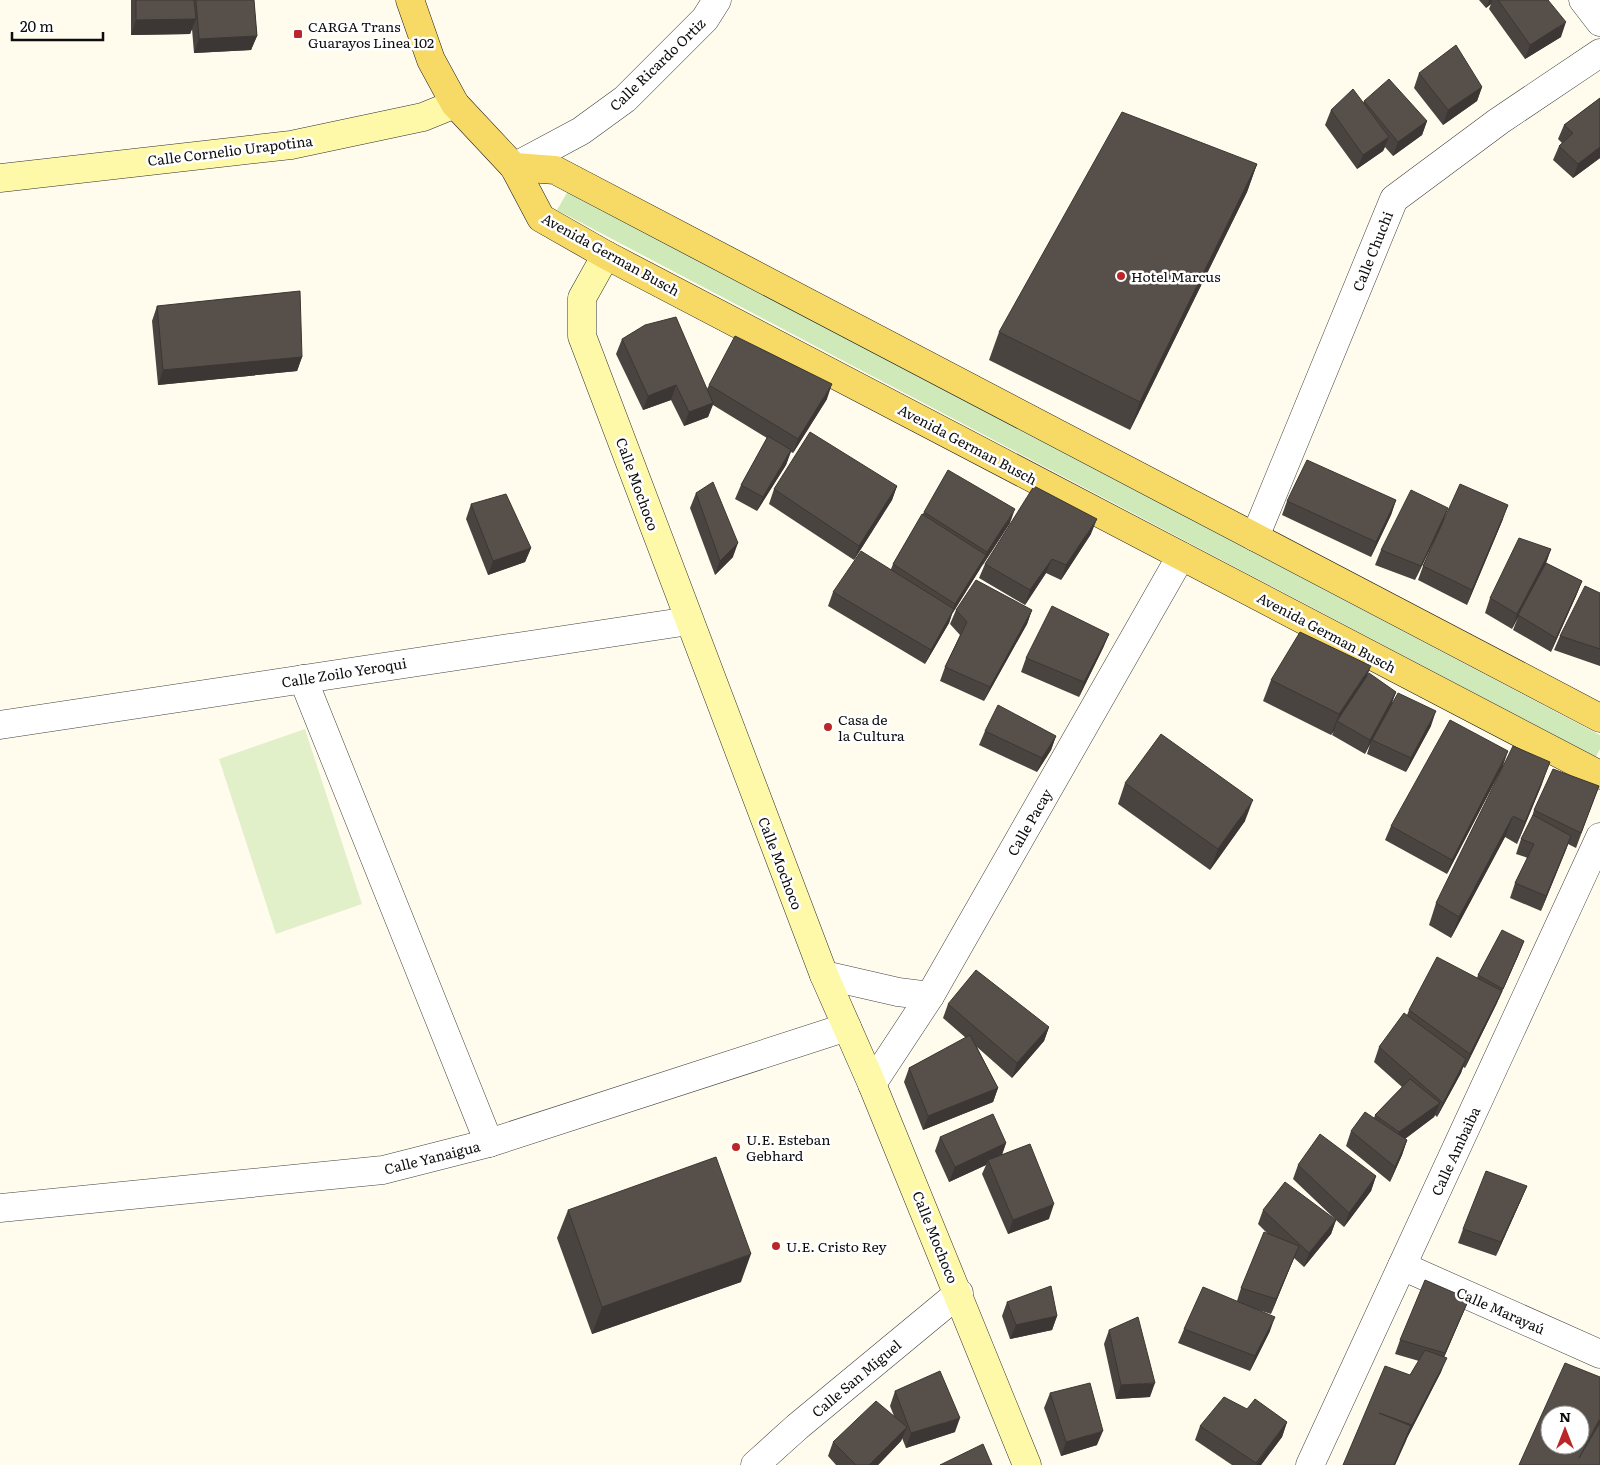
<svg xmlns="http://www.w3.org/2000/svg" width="1600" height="1465" font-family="Literata,serif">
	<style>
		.green { fill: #cfe9b8 }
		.pitch { fill: #e1f0c9 }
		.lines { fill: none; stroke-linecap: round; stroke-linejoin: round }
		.street-casing { stroke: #404040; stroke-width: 29 }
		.secondary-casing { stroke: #2f2f2f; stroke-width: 29 }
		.primary-casing { stroke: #1e1e1e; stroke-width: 29 }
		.street { stroke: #fff; stroke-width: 28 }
		.secondary { stroke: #fef8a9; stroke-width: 28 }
		.primary { stroke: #f7d965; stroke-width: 28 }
		.wall { fill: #4a4440 }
		.shaded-wall { fill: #3c3734 }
		.building { fill: #564f4a; stroke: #3c3734; fill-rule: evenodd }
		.poi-dot { fill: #bb2728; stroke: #fff; stroke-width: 2 }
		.labels { text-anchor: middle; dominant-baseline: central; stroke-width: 5; stroke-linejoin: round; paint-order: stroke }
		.poi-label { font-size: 14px; fill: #0d0d0d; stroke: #fff; text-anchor: start }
		.street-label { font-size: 14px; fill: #0d0d0d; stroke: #fff }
	</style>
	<rect width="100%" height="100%" fill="#fffced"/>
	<polygon class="green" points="568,191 1600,735 1600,749 1596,757 557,210"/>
	<polygon class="pitch" points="305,729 362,904 276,934 219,759"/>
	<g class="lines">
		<defs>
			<g id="street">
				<polyline points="1583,0 1600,22"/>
				<polyline points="514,167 581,131 625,99 705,19 717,0"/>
				<polyline points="1255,537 1394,199 1499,121 1600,53"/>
				<polyline points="303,679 489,1143"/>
				<polyline points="0,725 689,621"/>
				<polyline points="824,975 898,992 930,996"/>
				<polyline points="872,1084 930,996 1181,556"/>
				<polyline points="0,1208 383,1170 489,1143 847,1027"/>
				<polyline points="1402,1266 1600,1354"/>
				<polyline points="755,1465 797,1427 959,1293"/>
				<polyline points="1310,1465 1600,837"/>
			</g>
			<g id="secondary">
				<polyline points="0,178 291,145 423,117 455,104"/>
				<polyline points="606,255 582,298 582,336 824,975 872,1084 1027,1465"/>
			</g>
			<g id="primary">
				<polyline points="410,0 431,60 455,104 514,167 541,218 606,255 1600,775"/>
				<polyline points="514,167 555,170 1600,718"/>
			</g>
		</defs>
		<use href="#street" class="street-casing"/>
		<use href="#secondary" class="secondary-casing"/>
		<use href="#primary" class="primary-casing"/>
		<use href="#street" class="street"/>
		<use href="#secondary" class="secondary"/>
		<use href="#primary" class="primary"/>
	</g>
	<g class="wall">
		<polygon points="131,0 254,0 257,36 251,50 194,53 192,29 190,34 131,35"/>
		<polygon points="1479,0 1548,0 1561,37 1525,59 1489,9 1491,4 1486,8"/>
		<polygon points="1419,73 1482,87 1477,101 1443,125 1414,88"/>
		<polygon points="1600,98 1600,158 1573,178 1553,160 1559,146 1562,143 1558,139 1564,125"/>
		<polygon points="1364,101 1427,121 1422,135 1393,156 1385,147 1383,151 1357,169 1325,125 1331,110 1363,103"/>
		<polygon points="1257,164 1247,192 1130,430 989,360 999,332"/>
		<polygon points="157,306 302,357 297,371 158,385 152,321"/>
		<polygon points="622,339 707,389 709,385 827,399 793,453 791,452 786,465 757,511 735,499 741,485 767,438 713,405 708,417 684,426 671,400 643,410 616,354"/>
		<polygon points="897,486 892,500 854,560 769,504 774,489"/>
		<polygon points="696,493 733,557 715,575 690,508"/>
		<polygon points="1396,500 1391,515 1371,557 1282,515 1287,501"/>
		<polygon points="471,504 531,548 525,562 488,575 466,519"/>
		<polygon points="1448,508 1443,521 1503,519 1467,605 1418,580 1423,566 1441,527 1415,580 1375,565 1381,550"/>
		<polygon points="924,512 1010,523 982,566 980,569 952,614 949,623 925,664 828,606 833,592 891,569 893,564"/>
		<polygon points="1091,534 1061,580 1046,573 1025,605 979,578 985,564"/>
		<polygon points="1551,549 1546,563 1582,581 1576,596 1551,652 1513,630 1518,617 1512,629 1485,613 1490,598"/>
		<polygon points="1600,593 1600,666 1554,650 1560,636"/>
		<polygon points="956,610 1032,610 1027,624 984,701 940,681 945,667 960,635 950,624"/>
		<polygon points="1109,634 1103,648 1079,697 1021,672 1026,658"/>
		<polygon points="1367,676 1396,692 1392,702 1431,726 1406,772 1367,754 1370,744 1365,754 1332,735 1334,731 1331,735 1263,701 1271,680"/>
		<polygon points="985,731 1056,736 1051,750 1037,772 979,745"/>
		<polygon points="1503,766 1447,874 1385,840 1391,826"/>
		<polygon points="1125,783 1245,821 1210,870 1118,804"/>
		<polygon points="1542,784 1517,844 1505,837 1451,938 1429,925 1436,903"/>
		<polygon points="1599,786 1576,848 1568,844 1541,911 1510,898 1515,883 1528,858 1516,854 1521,839 1531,820 1534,810"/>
		<polygon points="1524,941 1518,956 1497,1003 1465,1068 1463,1067 1461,1073 1437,1117 1435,1115 1434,1117 1405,1139 1407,1140 1402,1155 1390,1182 1346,1146 1351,1131 1374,1118 1375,1115 1402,1087 1374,1062 1379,1047 1407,1015 1409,1010 1477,978 1478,975"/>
		<polygon points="948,1004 1049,1027 1044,1041 1012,1078 977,1047 998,1088 993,1102 923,1130 904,1082 909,1068 966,1038 943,1018"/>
		<polygon points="940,1137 1006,1143 1002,1154 1049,1219 1008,1234 982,1174 986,1165 949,1182 935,1151"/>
		<polygon points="1298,1165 1376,1176 1371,1191 1344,1227 1336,1220 1331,1234 1304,1267 1294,1258 1271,1314 1255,1309 1270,1331 1250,1371 1178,1343 1184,1329 1237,1301 1241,1288 1268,1234 1258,1224 1263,1210 1335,1219 1293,1179"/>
		<polygon points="1527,1186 1521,1200 1496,1256 1458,1243 1463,1229"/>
		<polygon points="568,1210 741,1282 592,1334 557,1238"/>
		<polygon points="1469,1299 1463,1313 1444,1357 1441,1372 1406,1440 1395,1465 1343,1465 1410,1375 1419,1361 1395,1354 1400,1340"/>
		<polygon points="1007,1302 1057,1316 1052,1330 1010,1339 1002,1316"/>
		<polygon points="1109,1330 1150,1397 1116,1399 1104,1344"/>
		<polygon points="895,1391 955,1432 906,1448 902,1438 901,1441 878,1465 836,1465 828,1456 833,1442 894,1416 890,1406"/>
		<polygon points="1050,1393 1097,1445 1061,1456 1044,1408"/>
		<polygon points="1247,1409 1287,1422 1282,1437 1261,1465 1232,1465 1195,1440 1200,1426"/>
	</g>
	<g class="shaded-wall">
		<polygon points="1489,0 1492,0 1491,4 1486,8"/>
		<polygon points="196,19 190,34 131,35 136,20"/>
		<polygon points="1566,22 1561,37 1525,59 1530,45"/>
		<polygon points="257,36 251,50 194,53 199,39"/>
		<polygon points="1482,87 1477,101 1443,125 1448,110"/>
		<polygon points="1427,121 1422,135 1393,156 1398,142"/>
		<polygon points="1389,137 1383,151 1357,169 1363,155"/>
		<polygon points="1600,147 1600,158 1573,178 1578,164"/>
		<polygon points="1257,164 1247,192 1130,430 1140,402"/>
		<polygon points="302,357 297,371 158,385 163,370"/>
		<polygon points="832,384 827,399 793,453 798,439"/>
		<polygon points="676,385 671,400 643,410 648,396"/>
		<polygon points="713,403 708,417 684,426 689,412"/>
		<polygon points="791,450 786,465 757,511 763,497"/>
		<polygon points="897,486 892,500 854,560 859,546"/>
		<polygon points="1396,500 1391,515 1371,557 1376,542"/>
		<polygon points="1508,505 1503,519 1467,605 1472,590"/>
		<polygon points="1448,508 1443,522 1415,580 1421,566"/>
		<polygon points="1015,509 1010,523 982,566 987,552"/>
		<polygon points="1097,519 1091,534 1061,580 1066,565"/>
		<polygon points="738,543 733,557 715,575 720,561"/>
		<polygon points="531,548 525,562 488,575 493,561"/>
		<polygon points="1551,549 1546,563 1512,629 1517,614"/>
		<polygon points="986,555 980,569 952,614 949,623 925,664 931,650 951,614 955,604"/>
		<polygon points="1052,559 1046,573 1025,605 1030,590"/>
		<polygon points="1582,581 1576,596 1551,652 1556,638"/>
		<polygon points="1032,610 1027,624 984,701 990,687"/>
		<polygon points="1109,634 1103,648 1079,697 1084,682"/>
		<polygon points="1371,666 1363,687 1337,721 1334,731 1331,735 1339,714"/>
		<polygon points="1396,692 1391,706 1372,740 1365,754 1370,740"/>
		<polygon points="1436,711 1431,726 1406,772 1411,758"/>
		<polygon points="1056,736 1051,750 1037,772 1042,758"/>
		<polygon points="1508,751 1503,766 1447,874 1452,860"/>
		<polygon points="1550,762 1542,784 1517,844 1525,822"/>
		<polygon points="1253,800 1245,821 1210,870 1218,849"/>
		<polygon points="1513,816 1505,837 1451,938 1459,917"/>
		<polygon points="1571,836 1566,850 1541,911 1546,896"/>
		<polygon points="1524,941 1518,956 1497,1003 1503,989"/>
		<polygon points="1502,991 1496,1005 1465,1068 1470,1054"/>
		<polygon points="1049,1027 1044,1041 1012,1078 1017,1063"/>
		<polygon points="1466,1059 1461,1073 1437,1117 1443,1103"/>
		<polygon points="998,1088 993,1102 923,1130 928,1116"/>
		<polygon points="1440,1103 1434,1117 1394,1147 1399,1132"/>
		<polygon points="1407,1140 1402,1155 1390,1182 1395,1167"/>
		<polygon points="1006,1143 1001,1158 988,1160 986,1165 949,1182 955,1167"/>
		<polygon points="1376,1176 1371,1191 1344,1227 1349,1213"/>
		<polygon points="1527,1186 1521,1200 1496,1256 1501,1242"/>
		<polygon points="1054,1204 1049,1219 1008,1234 1013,1220"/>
		<polygon points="1336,1220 1331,1234 1304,1267 1309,1253"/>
		<polygon points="1299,1246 1293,1260 1271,1314 1276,1299"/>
		<polygon points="751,1254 741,1282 592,1334 602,1307"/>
		<polygon points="1469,1299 1463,1313 1440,1367 1445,1353"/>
		<polygon points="1057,1316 1052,1330 1010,1339 1016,1325"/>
		<polygon points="1275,1317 1270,1331 1250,1371 1255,1356"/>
		<polygon points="1447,1358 1441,1372 1406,1440 1412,1425"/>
		<polygon points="1155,1383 1150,1397 1116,1399 1121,1385"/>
		<polygon points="960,1418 955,1432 906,1448 911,1433"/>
		<polygon points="1600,1418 1600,1423 1579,1458"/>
		<polygon points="1287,1422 1282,1437 1261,1465 1256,1465"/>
		<polygon points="1411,1426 1406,1441 1395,1465 1394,1465"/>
		<polygon points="907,1427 901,1441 878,1465 869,1465"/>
		<polygon points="1103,1431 1097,1445 1061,1456 1066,1442"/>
	</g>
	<g class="building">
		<polygon points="136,0 194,0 196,19 136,20"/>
		<polygon points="196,0 254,0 257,36 199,39"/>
		<polygon points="1498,0 1548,0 1566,22 1530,45"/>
		<polygon points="1456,45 1482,87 1448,110 1419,73"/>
		<polygon points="1389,79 1427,121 1398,142 1364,101"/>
		<polygon points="1353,89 1389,137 1363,155 1331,110"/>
		<polygon points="1600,98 1600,147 1578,164 1559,146 1573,133 1564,125"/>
		<polygon points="1122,112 1257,164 1140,402 999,332"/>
		<polygon points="300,291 302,357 163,370 157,306"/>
		<polygon points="676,317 713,403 689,412 676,385 648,396 622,339 645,325"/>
		<polygon points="735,336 832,384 798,439 709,385"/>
		<polygon points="810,432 897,486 859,546 774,489"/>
		<polygon points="768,436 791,450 763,497 741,485"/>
		<polygon points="1307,460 1396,500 1376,542 1287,501"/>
		<polygon points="948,470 1015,509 987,552 924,512"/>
		<polygon points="713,482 738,543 720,561 696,493"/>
		<polygon points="1460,484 1508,505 1472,590 1423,566"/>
		<polygon points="1034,486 1097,519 1066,565 1052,559 1030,590 985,564"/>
		<polygon points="1411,490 1448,508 1421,566 1381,550"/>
		<polygon points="506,494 531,548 493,561 471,504"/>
		<polygon points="922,514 986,555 955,604 893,564"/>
		<polygon points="1519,538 1551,549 1517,614 1490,598"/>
		<polygon points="861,551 954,609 931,650 833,592"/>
		<polygon points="1546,563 1582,581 1556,638 1518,615"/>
		<polygon points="976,580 1032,610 990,687 945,667 967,622 956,610"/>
		<polygon points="1585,586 1600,593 1600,649 1560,636"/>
		<polygon points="1052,606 1109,634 1084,682 1026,658"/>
		<polygon points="1300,632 1371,666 1339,714 1271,680"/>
		<polygon points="1369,673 1396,692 1370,740 1337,721"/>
		<polygon points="1398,693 1436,711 1411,758 1372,740"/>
		<polygon points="998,705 1056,736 1042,758 985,731"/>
		<polygon points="1450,720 1508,751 1452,860 1391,826"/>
		<polygon points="1161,734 1253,800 1218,849 1125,783"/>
		<polygon points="1513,746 1550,762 1525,822 1513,816 1459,917 1436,903"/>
		<polygon points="1553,769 1599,786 1581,833 1534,810"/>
		<polygon points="1533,815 1571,836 1546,896 1515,883 1534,844 1521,839"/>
		<polygon points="1502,930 1524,941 1503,989 1478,975"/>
		<polygon points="1437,957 1502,991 1470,1054 1409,1010"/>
		<polygon points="976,970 1049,1027 1017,1063 948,1004"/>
		<polygon points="1404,1013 1466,1059 1443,1103 1379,1047"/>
		<polygon points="970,1035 998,1088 928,1116 909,1068"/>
		<polygon points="1410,1079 1440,1103 1399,1132 1375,1115"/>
		<polygon points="1365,1112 1407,1140 1395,1167 1351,1131"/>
		<polygon points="993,1114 1006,1143 955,1167 940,1137"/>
		<polygon points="1320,1134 1376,1176 1349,1213 1298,1165"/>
		<polygon points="1030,1144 1054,1204 1013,1220 988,1160"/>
		<polygon points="716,1157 751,1254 602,1307 568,1210"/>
		<polygon points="1486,1171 1527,1186 1501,1242 1463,1229"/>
		<polygon points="1285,1182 1336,1220 1309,1253 1263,1210"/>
		<polygon points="1264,1232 1299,1246 1276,1299 1241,1288"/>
		<polygon points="1425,1280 1469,1299 1445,1353 1400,1340"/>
		<polygon points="1051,1286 1057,1316 1016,1325 1007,1302"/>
		<polygon points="1203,1287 1275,1317 1255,1356 1184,1329"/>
		<polygon points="1138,1317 1155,1383 1121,1385 1109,1330"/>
		<polygon points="1425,1350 1447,1358 1412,1425 1379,1413 1411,1426 1394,1465 1343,1465 1385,1366 1410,1375"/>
		<path d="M1565,1363L1600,1377V1418L1579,1458L1600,1423V1465H1519ZM1550,1415H1580V1445H1550Z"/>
		<polygon points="940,1371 960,1418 911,1433 895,1391"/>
		<polygon points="1090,1383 1103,1431 1066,1442 1050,1393"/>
		<polygon points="1224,1397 1247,1409 1255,1399 1287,1422 1256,1463 1200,1426"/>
		<polygon points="876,1401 907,1427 869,1465 856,1465 833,1442"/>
		<polygon points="983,1444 992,1465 940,1465"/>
	</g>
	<g class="poi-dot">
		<rect x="293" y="29" width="10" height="10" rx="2.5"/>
		<circle cx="1121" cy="276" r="5"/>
		<circle cx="828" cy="727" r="5"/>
		<circle cx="736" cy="1147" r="5"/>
		<circle cx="776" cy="1246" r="5"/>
	</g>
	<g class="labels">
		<g class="poi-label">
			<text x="308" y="26">CARGA Trans<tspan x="308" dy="16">Guarayos Linea 102</tspan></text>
			<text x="1131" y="276">Hotel Marcus</text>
			<text x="838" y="719">Casa de<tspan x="838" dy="16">la Cultura</tspan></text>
			<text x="746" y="1139">U.E. Esteban<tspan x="746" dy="16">Gebhard</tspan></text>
			<text x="786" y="1246">U.E. Cristo Rey</text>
		</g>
		<g class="street-label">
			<text transform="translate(657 64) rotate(-44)">Calle Ricardo Ortiz</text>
			<text transform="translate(230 150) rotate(-7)">Calle Cornelio Urapotina</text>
			<text transform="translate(1372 251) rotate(-68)">Calle Chuchi</text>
			<text transform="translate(611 254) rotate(29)">Avenida German Busch</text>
			<text transform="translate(968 444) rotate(28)">Avenida German Busch</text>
			<text transform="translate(638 484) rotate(70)">Calle Mochoco</text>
			<text transform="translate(1327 632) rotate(28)">Avenida German Busch</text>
			<text transform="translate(344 672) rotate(-9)">Calle Zoilo Yeroqui</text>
			<text transform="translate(1029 822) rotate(-60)">Calle Pacay</text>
			<text transform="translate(781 863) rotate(69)">Calle Mochoco</text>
			<text transform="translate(1455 1151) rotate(-65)">Calle Ambaiba</text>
			<text transform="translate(432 1157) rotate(-14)">Calle Yanaigua</text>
			<text transform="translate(936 1237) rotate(68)">Calle Mochoco</text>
			<text transform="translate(1501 1310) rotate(24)">Calle Marayaú</text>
			<text transform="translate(856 1378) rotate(-40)">Calle San Miguel</text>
		</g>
	</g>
	<g transform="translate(1565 1430)"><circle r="24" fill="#ffffff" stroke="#9e9e9e"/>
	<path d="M0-4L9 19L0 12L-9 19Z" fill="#bb2728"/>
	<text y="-8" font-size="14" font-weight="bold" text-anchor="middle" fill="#0d0d0d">N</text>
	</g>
	<path d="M12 32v8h91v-8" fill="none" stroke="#0d0d0d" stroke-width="2.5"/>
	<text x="20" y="32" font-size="15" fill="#0d0d0d" stroke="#ffffff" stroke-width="4" paint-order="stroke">20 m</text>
</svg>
